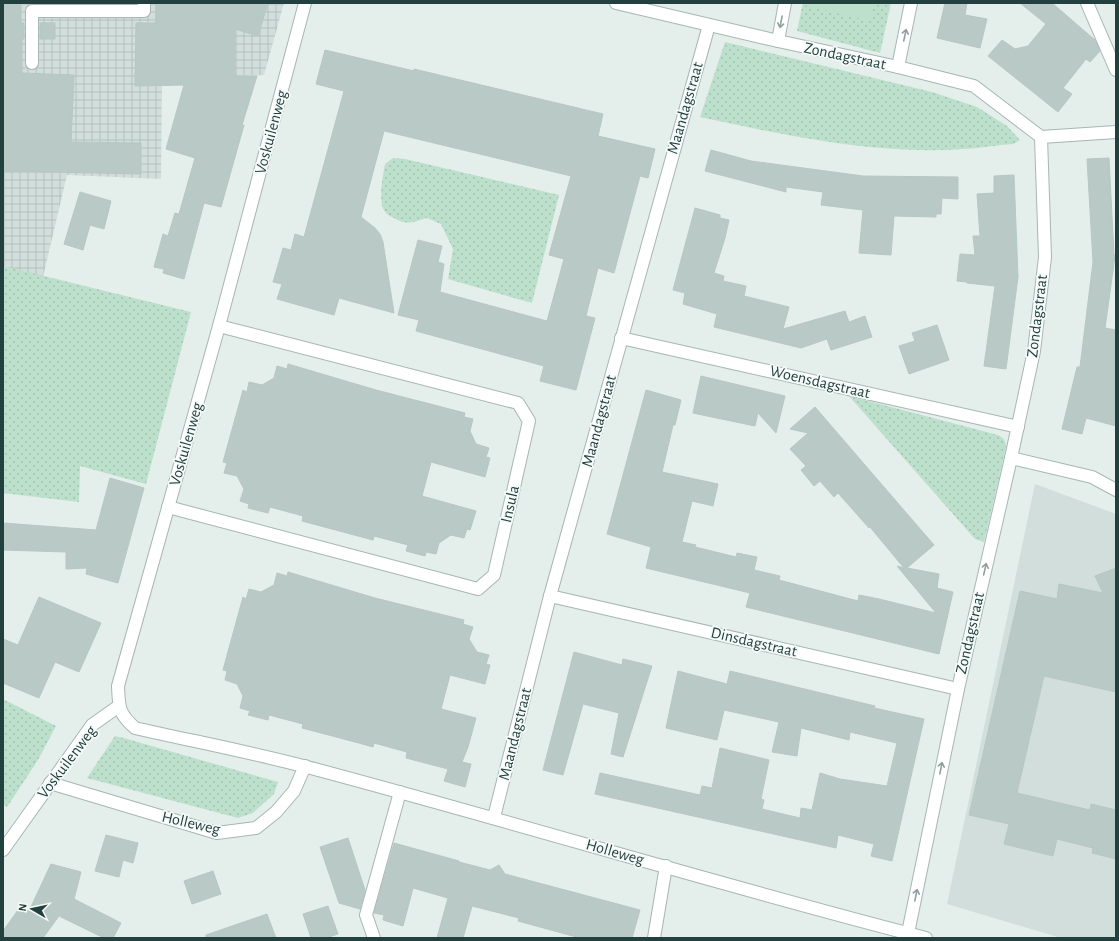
<svg xmlns="http://www.w3.org/2000/svg" width="1119" height="941" font-family="'Alegreya Sans',sans-serif">
	<style>
		.built { fill: #d2dedb }
		.industrial { fill: url(#industrial-grid) }
		.grass { fill: url(#grass-dots) }
		.park { fill: #bce0cc }
		.building { fill: #b9c9c5; stroke: #b6c8c4 }
		.lines { fill: none; stroke-linecap: round; stroke-linejoin: round }
		.service-casing { stroke: #a6b7b4; stroke-width: 14 }
		.minor-casing { stroke: #a6b7b4; stroke-width: 14 }
		.service { stroke: #fff; stroke-width: 12 }
		.minor { stroke: #fff; stroke-width: 12 }
		.oneway { stroke: #90a09e }
		.labels { text-anchor: middle; dominant-baseline: central; stroke-width: 3.5; stroke-linejoin: round; paint-order: stroke }
		.street-label { font-size: 16px; fill: #22413e; stroke: #f5faf8 }
	</style>
	<defs>
		<pattern id="industrial-grid" width="8" height="8" patternUnits="userSpaceOnUse"><rect width="8" height="8" fill="#d2dedb"/><path d="M0 4h8M4 0v8" fill="none" stroke="#b4c0bd"/></pattern>
		<pattern id="grass-dots" width="8" height="8" patternUnits="userSpaceOnUse"><rect width="8" height="8" fill="#bce0cc"/><path d="M2 2h.1M6 6h.1" fill="none" stroke="#a1c1b0" stroke-width="1.8" stroke-linecap="round"/></pattern>
	</defs>
	<rect width="100%" height="100%" fill="#e4eeeb"/>
	<polygon class="built" points="1035,484 1116,514 1116,938 1061,938 947,904"/>
	<polygon class="industrial" points="3,3 284,3 264,75 162,79 161,179 67,175 43,277 3,267"/>
	<g class="grass">
		<polygon points="803,3 891,3 880,53 797,31"/>
		<path d="M725,42L932,92L977,107L1007,126L1020,140L1013,144C989,146 966,150 943,150C861,152 779,134 700,117Z"/>
		<path d="M393,158L405,159L559,195L532,303L448,279L453,249L441,224L427,218C412,222 408,226 394,218C392,217 387,215 386,213C377,204 383,175 385,164Z"/>
		<polygon points="3,266 191,312 146,484 80,466 79,502 3,493"/>
		<path d="M849,396L998,435C1004,438 1005,440 1006,447L984,542L975,539Z"/>
		<polygon points="3,699 56,726 38,760 7,807 3,804"/>
		<polygon points="115,736 127,739 278,782 274,794 253,813 238,818 87,778"/>
	</g>
	<polygon class="park" points="803,3 875,3 870,21 803,5"/>
	<g class="building">
		<polygon points="3,3 21,3 21,23 24,23 24,39 22,39 22,73 74,75 71,142 141,143 141,174 3,171"/>
		<polygon points="156,3 268,3 258,36 235,29 235,76 257,76 242,125 244,125 221,207 204,203 184,279 163,273 164,269 154,267 163,234 168,236 175,213 179,214 195,158 166,149 184,85 135,86 136,23 156,23"/>
		<polygon points="945,3 967,3 965,15 987,19 980,48 937,38"/>
		<polygon points="1020,3 1052,3 1095,40 1100,51 1090,62 1086,59 1063,88 1072,94 1058,112 988,56 1002,40 1015,49 1028,46 1046,24"/>
		<rect x="40" y="23" width="15" height="16"/>
		<polygon points="325,50 414,71 414,69 603,114 598,136 655,149 648,178 640,176 614,273 598,268 586,316 595,318 576,390 540,381 544,366 416,331 419,320 398,315 418,240 442,246 438,262 444,264 440,292 547,321 564,259 549,255 571,176 384,131 361,217 375,228 380,234 383,242 394,313 339,298 334,315 277,299 282,284 273,282 283,248 291,250 295,234 304,237 344,91 316,84"/>
		<polygon points="711,150 751,161 863,176 958,177 958,199 942,198 941,214 936,214 936,217 894,216 891,255 859,253 863,210 821,205 823,192 786,187 786,192 705,171"/>
		<polygon points="1109,158 1114,255 1115,256 1105,328 1116,330 1116,426 1086,418 1082,434 1062,429 1077,367 1080,367 1093,262 1087,159"/>
		<polygon points="1014,175 1018,277 1006,369 984,366 995,286 967,283 967,282 957,281 960,254 975,255 973,236 980,236 977,194 994,193 994,176"/>
		<polygon points="80,192 111,201 104,229 90,225 83,250 64,244"/>
		<polygon points="695,208 720,215 720,218 729,220 725,238 714,273 724,276 723,281 746,286 744,296 789,307 783,329 845,311 849,322 865,316 872,337 831,350 827,339 801,348 714,327 717,314 683,304 685,293 673,290"/>
		<polygon points="937,325 949,360 909,374 899,346 915,341 912,333"/>
		<polygon points="288,364 376,390 465,413 464,417 473,419 470,431 476,444 489,448 486,457 490,458 485,477 431,462 422,496 476,511 470,530 467,529 464,538 451,535 439,543 436,554 426,552 425,556 406,551 408,545 374,536 373,540 302,521 303,516 270,507 268,513 248,508 249,504 240,501 244,489 237,476 224,473 227,463 223,462 243,390 247,392 249,382 262,385 274,378 277,366 287,369"/>
		<polygon points="701,376 785,396 776,433 758,413 755,426 693,413"/>
		<polygon points="646,390 681,400 675,425 673,425 662,472 718,484 713,506 692,501 682,542 696,545 695,547 736,557 737,553 757,557 754,570 780,576 779,580 858,601 859,595 879,599 936,613 897,566 904,568 870,527 869,528 838,493 834,497 820,481 814,486 801,470 806,466 790,449 808,433 790,429 815,407 934,545 907,568 939,574 937,588 953,592 939,654 746,607 750,593 646,568 651,547 607,534"/>
		<polygon points="110,478 144,488 118,583 86,574 87,568 66,569 66,552 3,550 3,523 96,530"/>
		<polygon points="1116,568 1116,692 1044,676 1017,793 1090,810 1091,804 1116,810 1116,859 1092,853 1093,848 1057,839 1053,856 1004,844 1009,824 969,815 1020,591 1057,599 1059,584 1103,593 1095,576"/>
		<polygon points="288,572 375,598 464,620 463,624 473,627 469,639 477,652 489,655 486,664 490,665 485,684 450,675 441,709 476,718 468,747 462,762 471,764 465,787 444,781 448,769 406,758 407,752 374,743 373,747 355,742 302,728 303,724 269,715 268,720 248,715 250,711 240,708 243,696 237,684 225,680 227,671 223,670 243,597 246,599 249,589 261,592 274,585 277,573 287,576"/>
		<polygon points="39,597 101,623 79,672 55,662 39,698 3,683 3,639 18,645"/>
		<polygon points="574,652 622,665 623,659 652,666 623,757 611,754 619,713 583,704 563,775 543,770"/>
		<polygon points="678,671 727,684 730,671 875,706 874,708 924,719 892,861 871,856 874,844 838,835 836,848 595,794 600,773 700,795 702,786 712,788 720,748 769,760 761,799 764,800 762,809 800,818 801,808 812,810 820,773 840,779 887,786 897,743 850,732 849,740 801,728 797,756 772,752 779,722 724,710 717,740 666,728"/>
		<polygon points="106,835 138,843 133,863 123,860 119,877 95,871"/>
		<polygon points="348,838 365,890 360,909 339,903 320,847"/>
		<polygon points="394,843 459,861 459,862 490,870 499,865 505,874 640,910 632,938 580,938 518,921 519,918 472,906 463,938 437,938 448,898 413,888 403,926 383,920 384,915 374,913"/>
		<polygon points="51,864 81,872 74,899 121,923 113,938 104,938 59,916 43,938 3,938 3,931 23,903 30,909"/>
		<polygon points="213,871 221,894 192,904 184,881"/>
		<polygon points="328,906 338,934 326,938 311,938 303,914"/>
		<polygon points="267,914 276,938 206,938 206,935"/>
	</g>
	<g class="lines">
		<defs>
			<g id="service">
				<polyline points="1087,3 1116,70"/>
				<polyline points="32,63 32,11 144,11 144,3"/>
				<polyline points="1041,137 1116,132"/>
				<polyline points="374,938 366,915 400,792"/>
			</g>
			<g id="minor">
				<path d="M305,3L219,326L118,686C119,707 118,713 135,728C192,741 250,752 307,767C514,822 719,885 926,938"/>
				<polyline points="616,3 778,41 898,67 974,86 1041,137 1045,257 1034,351 1011,458 958,689 908,933"/>
				<polyline points="778,41 785,3"/>
				<polyline points="898,67 911,3"/>
				<polyline points="621,338 1018,427"/>
				<polyline points="1011,458 1092,477 1116,490"/>
				<polyline points="168,507 478,589 494,575 529,421 518,403 219,326"/>
				<polyline points="550,596 958,689"/>
				<polyline points="50,783 217,833 256,828 276,812 294,791 305,766"/>
				<polyline points="494,817 550,596 709,25"/>
				<polyline points="3,850 92,725 119,706"/>
				<polyline points="654,938 666,866"/>
			</g>
		</defs>
		<use href="#service" class="service-casing"/>
		<use href="#minor" class="minor-casing"/>
		<use href="#service" class="service"/>
		<use href="#minor" class="minor"/>
	</g>
	<defs><path id="oneway-shaft" d="M-6 0H5M1.5-3L5.5 0L1.5 3" fill="none" stroke-width="1.6" stroke-linecap="round" stroke-linejoin="round"/></defs>
	<g class="oneway">
		<use href="#oneway-shaft" transform="translate(781 22) rotate(101)"/>
		<use href="#oneway-shaft" transform="translate(905 35) rotate(-78)"/>
		<use href="#oneway-shaft" transform="translate(985 569) rotate(-77)"/>
		<use href="#oneway-shaft" transform="translate(941 768) rotate(-79)"/>
		<use href="#oneway-shaft" transform="translate(916 895) rotate(-79)"/>
	</g>
	<g class="labels">
		<g class="street-label">
			<text transform="translate(845 56) rotate(12)">Zondagstraat</text>
			<text transform="translate(685 108) rotate(-74)">Maandagstraat</text>
			<text transform="translate(271 132) rotate(-75)">Voskuilenweg</text>
			<text transform="translate(1037 316) rotate(-83)">Zondagstraat</text>
			<text transform="translate(820 382) rotate(13)">Woensdagstraat</text>
			<text transform="translate(599 421) rotate(-75)">Maandagstraat</text>
			<text transform="translate(186 444) rotate(-74)">Voskuilenweg</text>
			<text transform="translate(510 504) rotate(-77)">Insula</text>
			<text transform="translate(970 633) rotate(-77)">Zondagstraat</text>
			<text transform="translate(754 642) rotate(13)">Dinsdagstraat</text>
			<text transform="translate(515 734) rotate(-76)">Maandagstraat</text>
			<text transform="translate(67 762) rotate(-53)">Voskuilenweg</text>
			<text transform="translate(191 823) rotate(13)">Holleweg</text>
			<text transform="translate(615 852) rotate(16)">Holleweg</text>
		</g>
	</g>
	<rect width="1119" height="941" fill="none" stroke="#22413e" stroke-width="8"/>
	<g transform="translate(32 909) rotate(279)" stroke="#f5faf8" stroke-width="3" paint-order="stroke">
	<path d="M0-3L7 15L0 10L-7 15Z" fill="#22413e"/>
	<text y="-6" font-size="11" font-weight="bold" text-anchor="middle" fill="#22413e">N</text>
	</g>
</svg>
